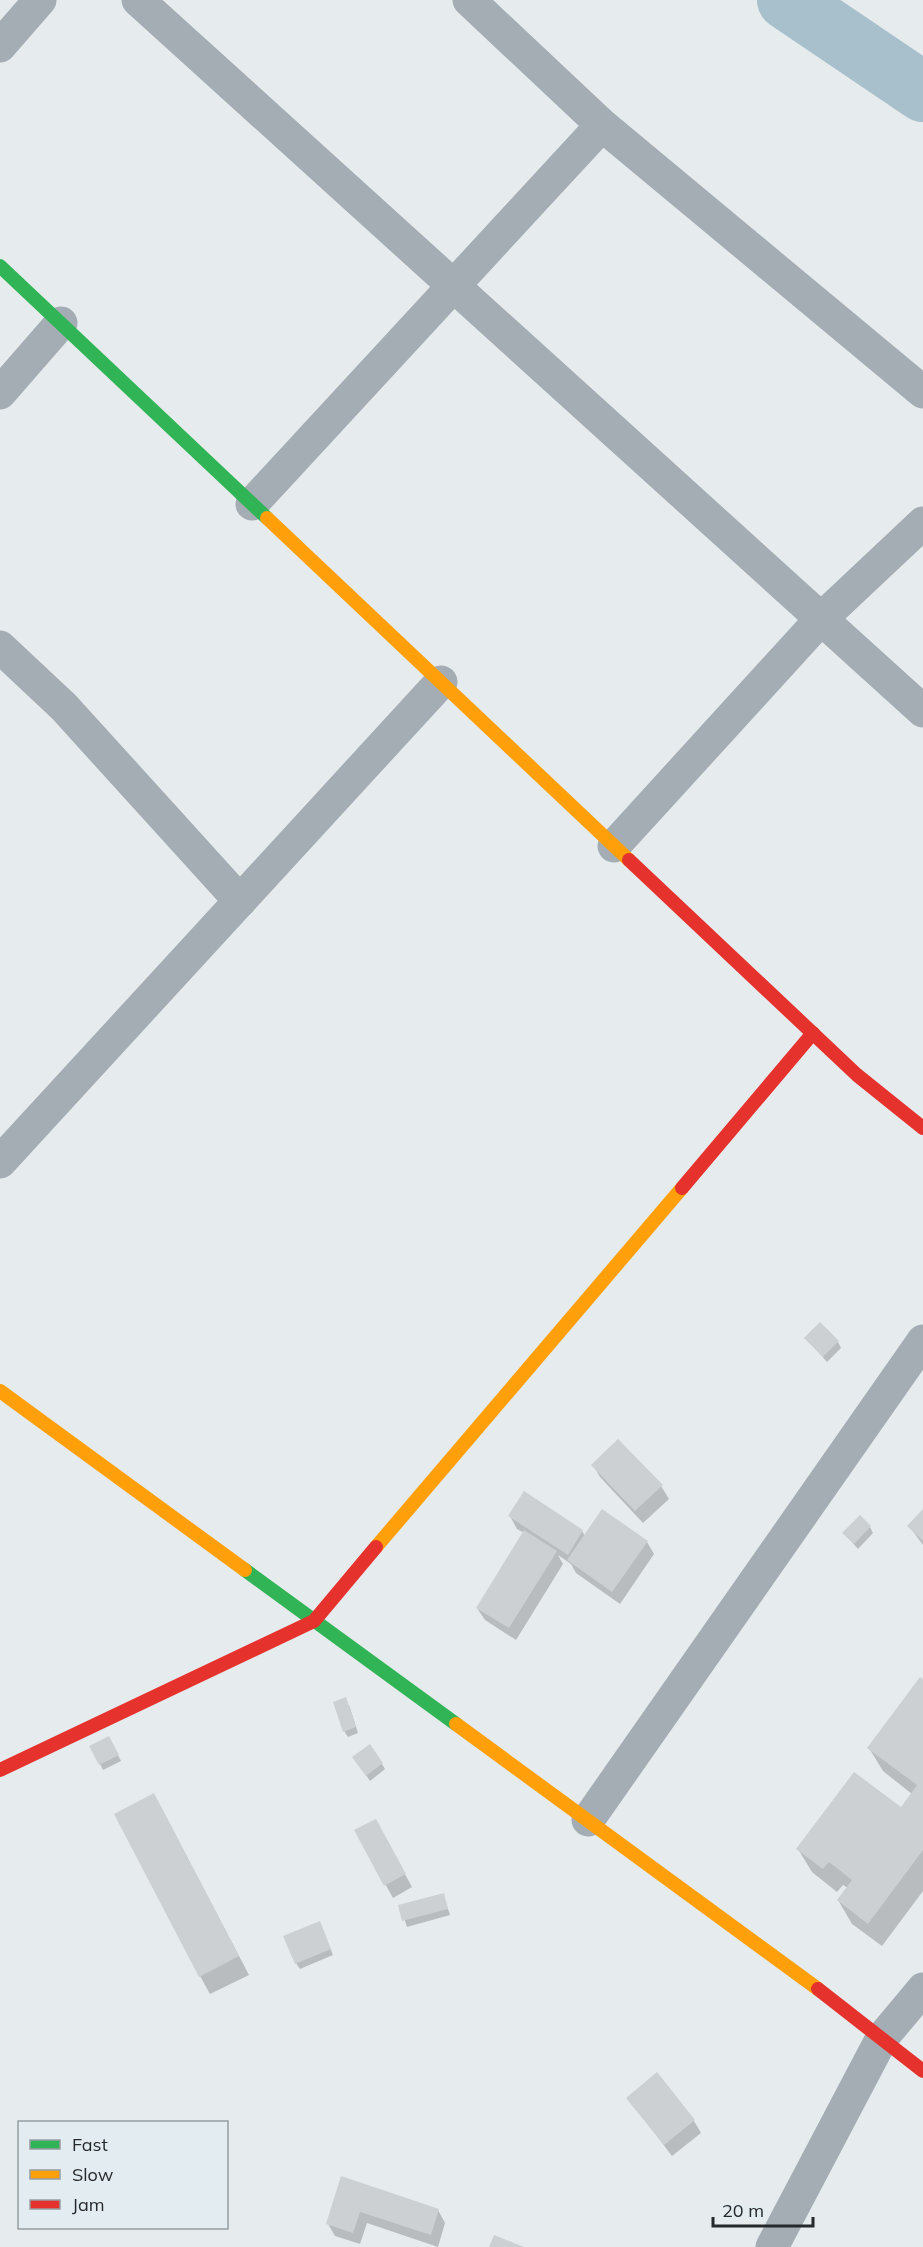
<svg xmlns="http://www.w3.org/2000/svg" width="923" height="2247" font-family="Mulish,sans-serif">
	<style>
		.shadow { fill: #0003 }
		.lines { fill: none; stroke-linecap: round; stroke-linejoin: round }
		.river { stroke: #a8bfcc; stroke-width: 60 }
		.building { fill: #ccd0d2 }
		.street { stroke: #a3adb3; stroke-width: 33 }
		.fast { stroke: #30b455; stroke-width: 14 }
		.slow { stroke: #ff9f0a; stroke-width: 14 }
		.jam { stroke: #e5322d; stroke-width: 14 }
	</style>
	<rect width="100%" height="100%" fill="#e6ebee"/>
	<g class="shadow">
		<polygon points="806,1338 838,1342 841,1348 827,1362"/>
		<polygon points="593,1465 661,1486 669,1499 643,1523 600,1477"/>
		<polygon points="923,1511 923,1545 909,1526"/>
		<polygon points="510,1516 582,1531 585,1536 647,1542 654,1554 620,1604 576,1573 571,1564 558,1555 563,1564 516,1640 485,1620 477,1608 524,1533 517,1529"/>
		<polygon points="870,1527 873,1533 858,1549 844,1533"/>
		<polygon points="923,1681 923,1891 882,1946 852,1924 838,1900 848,1888 843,1885 837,1892 812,1872 798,1849 901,1809 912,1794 883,1771 869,1748"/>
		<polygon points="349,1705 358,1733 348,1737 344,1731"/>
		<polygon points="112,1744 121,1761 103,1770 100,1764"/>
		<polygon points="358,1763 382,1764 385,1769 370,1781"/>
		<polygon points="164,1813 249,1975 210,1994 200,1976"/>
		<polygon points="356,1831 382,1833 412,1887 393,1898"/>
		<polygon points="443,1894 450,1915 407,1927 400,1906"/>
		<polygon points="322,1929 333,1955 300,1969 296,1963"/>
		<polygon points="628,2098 694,2121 701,2133 672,2156"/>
		<polygon points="342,2178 438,2210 445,2223 438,2247 367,2223 360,2244 335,2236 328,2224"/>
	</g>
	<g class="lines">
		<polyline class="river" points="787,0 923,92"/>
	</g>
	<g class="building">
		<polygon points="820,1322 839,1341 823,1357 804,1338"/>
		<polygon points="618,1439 663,1485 635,1511 591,1465"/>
		<polygon points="524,1491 583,1530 568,1555 508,1516"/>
		<polygon points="602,1509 648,1541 612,1592 567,1560"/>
		<polygon points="923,1509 923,1541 907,1526"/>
		<polygon points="860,1515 871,1526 854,1544 842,1533"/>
		<polygon points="524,1530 557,1551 509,1628 476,1608"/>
		<polygon points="920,1677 923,1679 923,1850 868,1924 837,1900 852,1880 829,1862 823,1869 796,1849 854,1772 901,1807 917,1785 867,1748"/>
		<polygon points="346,1697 356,1727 343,1732 333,1702"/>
		<polygon points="109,1736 119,1755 99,1765 89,1746"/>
		<polygon points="370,1744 383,1763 366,1776 352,1757"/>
		<polygon points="154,1793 239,1956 199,1977 114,1814"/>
		<polygon points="376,1819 406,1874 384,1886 354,1830"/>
		<polygon points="444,1893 448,1909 402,1921 398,1905"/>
		<polygon points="320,1921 331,1949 295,1964 283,1936"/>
		<polygon points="657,2072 695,2120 664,2145 626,2098"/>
		<polygon points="341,2176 439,2209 431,2235 360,2212 353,2233 326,2224"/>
		<polygon points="494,2235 524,2247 489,2247"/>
	</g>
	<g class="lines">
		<g class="street">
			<polyline points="138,0 923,711"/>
			<polyline points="469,0 602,125 923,392"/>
			<polyline points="0,46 40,0"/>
			<polyline points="0,393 61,323"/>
			<polyline points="252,504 602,125"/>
			<polyline points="0,647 64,707 240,901"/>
			<polyline points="614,846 821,619 923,523"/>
			<polyline points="0,1162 441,682"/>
			<polyline points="588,1820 923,1341"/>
			<polyline points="772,2247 882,2038 923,1989"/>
		</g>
		<g class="fast">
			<polyline points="0,266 267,518"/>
			<polyline points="245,1570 456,1724"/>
		</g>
		<g class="slow">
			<polyline points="267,518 629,860"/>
			<polyline points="0,1391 245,1570"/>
			<polyline points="376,1547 682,1188"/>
			<polyline points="456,1724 818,1989"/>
		</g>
		<g class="jam">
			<polyline points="629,860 857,1075 923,1128"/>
			<polyline points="682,1188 813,1033"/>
			<polyline points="0,1770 314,1621 376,1547"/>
			<polyline points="818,1989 923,2071"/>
		</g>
	</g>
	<rect x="18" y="2121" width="210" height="108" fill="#e3ecf1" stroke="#979ea2" stroke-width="1.5"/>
	<rect x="30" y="2140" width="30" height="9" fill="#30b455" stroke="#979ea2" stroke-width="1.5"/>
	<text x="72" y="2151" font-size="18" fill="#26292b">Fast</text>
	<rect x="30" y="2170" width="30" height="9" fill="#ff9f0a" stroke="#979ea2" stroke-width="1.5"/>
	<text x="72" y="2181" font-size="18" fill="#26292b">Slow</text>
	<rect x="30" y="2200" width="30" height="9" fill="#e5322d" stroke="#979ea2" stroke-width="1.5"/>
	<text x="72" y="2211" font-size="18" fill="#26292b">Jam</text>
	<path d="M713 2217v9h100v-9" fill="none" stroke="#26292b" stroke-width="3"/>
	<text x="722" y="2217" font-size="18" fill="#26292b" stroke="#e3ecf1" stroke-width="4.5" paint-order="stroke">20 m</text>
</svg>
